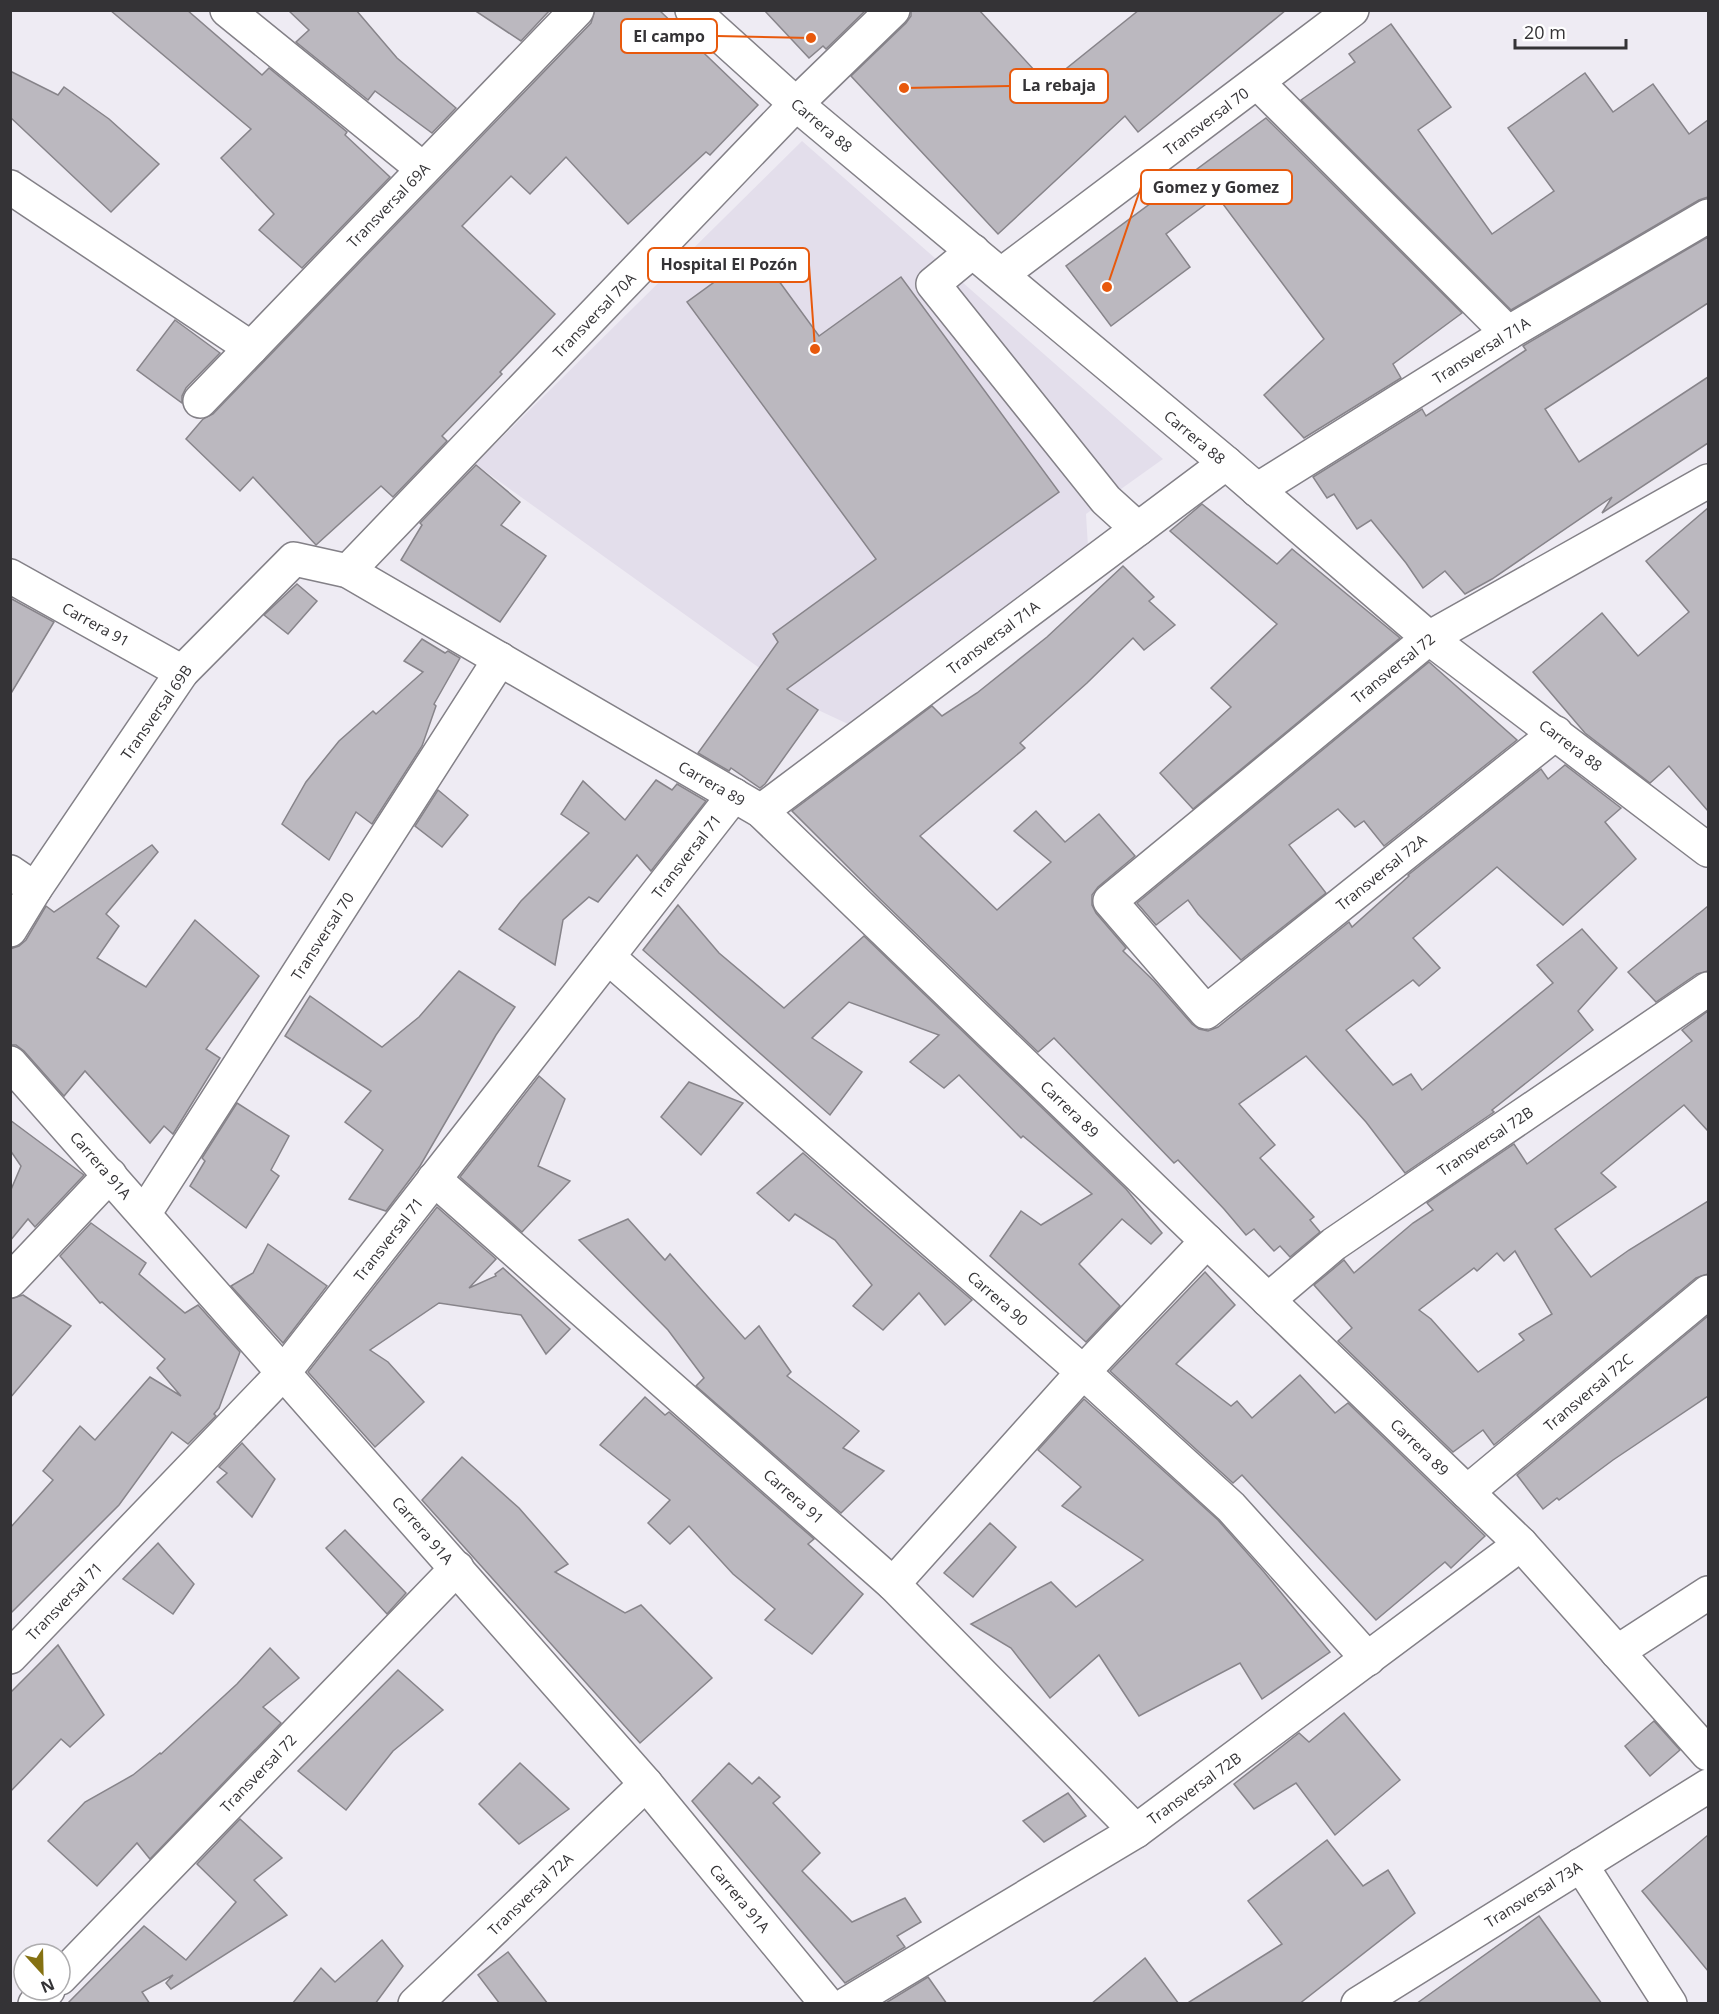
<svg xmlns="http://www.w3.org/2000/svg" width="1719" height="2014" font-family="'Open Sans',sans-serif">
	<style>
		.built { fill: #e3deeb }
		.building { fill: #bbb8bf; stroke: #87848a; stroke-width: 1.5; fill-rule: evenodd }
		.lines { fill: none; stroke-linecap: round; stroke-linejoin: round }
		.minor-casing { stroke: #838087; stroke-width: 36 }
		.minor { stroke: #fff; stroke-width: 33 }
		.labels { text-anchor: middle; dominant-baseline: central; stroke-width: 4.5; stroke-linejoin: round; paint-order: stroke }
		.street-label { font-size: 15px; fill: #343336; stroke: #fff }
		.leader { fill: none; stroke: #e8590c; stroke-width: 2 }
		.callout-dot { fill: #e8590c; stroke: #fff; stroke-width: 2 }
		.callout { fill: #fff; stroke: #e8590c; stroke-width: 2 }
		.callout-label { font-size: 16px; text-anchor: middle; font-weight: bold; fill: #343336 }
	</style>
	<rect width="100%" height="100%" fill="#eeebf3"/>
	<polygon class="built" points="802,141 1163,459 1086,514 1088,547 848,724 818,710 475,464"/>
	<g class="building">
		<polygon points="110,10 187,10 262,75 269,68 347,132 345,135 390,177 302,268 259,230 274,214 221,158 251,129"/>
		<polygon points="288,10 356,10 397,58 456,108 432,133 375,91 368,100 296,42 309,30"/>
		<polygon points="474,10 550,10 521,41"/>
		<polygon points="595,10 659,10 758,105 710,155 706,152 628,224 566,157 530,194 511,176 462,226 555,314 500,372 502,374 442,436 447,441 393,497 381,486 316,545 253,477 240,491 186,439 203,419 213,414 591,23"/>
		<polygon points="764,10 866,10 826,49 823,46 809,58"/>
		<polygon points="911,10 979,10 1047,84 1139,10 1286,10 1138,132 1125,116 998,234 851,76 906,23 911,16"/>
		<polygon points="1391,24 1451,107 1418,130 1492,234 1554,191 1508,128 1585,73 1613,112 1653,84 1689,134 1708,120 1708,197 1699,200 1511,310 1301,100 1355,62 1349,54"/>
		<polygon points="10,71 58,95 64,87 109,119 159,164 111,212 10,117"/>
		<polygon points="1266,118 1462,313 1393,364 1401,378 1304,438 1264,395 1324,339 1217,196 1166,234 1190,267 1111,326 1066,266"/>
		<polygon points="1708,237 1708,303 1545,409 1579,462 1708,377 1708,443 1602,513 1612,497 1492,579 1465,594 1445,571 1423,588 1406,563 1371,520 1357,529 1334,494 1327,498 1313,477 1422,409 1426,416 1526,350 1523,346"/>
		<polygon points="757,251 819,336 901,277 1059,492 787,689 818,710 765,784 760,788 731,768 729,771 698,753 778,642 773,634 876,559 687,302"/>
		<polygon points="175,320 220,353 186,388 182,396 182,403 137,370"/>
		<polygon points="476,465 520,502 501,525 546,556 500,622 401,560 422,525 420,523"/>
		<polygon points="1202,504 1277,564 1292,549 1400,638 1193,809 1160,773 1231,707 1211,688 1277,624 1170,531"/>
		<polygon points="1708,508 1708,811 1669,766 1650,783 1585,733 1533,672 1602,613 1638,656 1689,612 1646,561"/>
		<polygon points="1123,566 1154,597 1149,601 1175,625 1144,650 1133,638 1087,683 1020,743 1025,748 920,836 997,910 1051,862 1014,831 1036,811 1065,842 1099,814 1135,856 1098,887 1092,895 1092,905 1096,913 1126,948 1123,951 1154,981 1192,1024 1199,1029 1208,1031 1218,1027 1349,922 1352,927 1409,876 1408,875 1541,769 1548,779 1565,765 1621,808 1605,822 1636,859 1563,925 1497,867 1413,938 1440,968 1419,986 1413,980 1346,1030 1393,1085 1411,1074 1422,1090 1553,983 1537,965 1582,929 1617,968 1578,1011 1593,1030 1492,1110 1494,1112 1405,1173 1366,1122 1306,1056 1239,1104 1275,1145 1260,1158 1314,1217 1310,1220 1320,1232 1290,1257 1280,1246 1274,1251 1254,1229 1246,1235 1224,1209 1178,1160 1174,1163 1054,1038 1038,1052 881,900 792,811 932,706 942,716 977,693 1047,637"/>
		<polygon points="297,584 317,601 288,634 264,615"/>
		<polygon points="10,598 54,622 10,695"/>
		<polygon points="422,639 445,653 448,651 460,658 434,704 436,706 422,746 372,824 356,812 329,860 282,824 306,782 339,741 373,711 376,714 423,672 404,661"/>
		<polygon points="1429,662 1517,740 1384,846 1364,821 1355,827 1338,809 1289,845 1326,893 1241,960 1198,914 1188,900 1156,925 1137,903"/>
		<polygon points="656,780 672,790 677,784 706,801 651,871 637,855 598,902 589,897 563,920 555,965 499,929 521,901 589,833 561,814 583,781 625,820"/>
		<polygon points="438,790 468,815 442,847 415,826"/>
		<polygon points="152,845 158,852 106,914 119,926 97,958 146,987 195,920 259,976 206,1049 220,1058 173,1134 164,1126 150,1143 85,1071 64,1096 24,1051 16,1045 10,1045 10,949 19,946 26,940 46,906 54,912"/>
		<polygon points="678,905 719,953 784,1008 864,936 1126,1189 1162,1233 1151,1244 1122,1219 1079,1264 1120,1306 1086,1342 990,1256 1021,1211 1041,1225 1092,1194 1023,1136 1021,1138 959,1075 944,1088 910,1062 939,1035 849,1002 812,1038 862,1072 830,1115 643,950"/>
		<polygon points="1708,906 1708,971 1697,974 1656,1002 1628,972"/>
		<polygon points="459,971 515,1007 496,1035 420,1166 386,1211 349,1199 383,1150 345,1122 371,1091 285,1036 310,996 382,1047 419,1017"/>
		<path d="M1708,1011V1131L1684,1105L1601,1173L1616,1187L1555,1229L1591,1277L1629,1250L1708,1201V1274L1696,1278L1494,1445L1483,1430L1453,1452L1338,1341L1352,1328L1314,1285L1344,1260L1354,1273L1413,1223L1433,1210L1427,1203L1514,1144L1527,1164L1692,1041L1682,1030ZM1515,1251L1552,1314L1519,1334L1524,1340L1478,1372L1431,1319L1419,1310L1474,1268L1477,1271L1497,1253L1504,1261Z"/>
		<polygon points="539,1076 565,1099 538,1166 570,1181 522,1232 460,1177"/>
		<polygon points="689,1082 743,1103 701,1155 661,1117"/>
		<polygon points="237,1103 289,1136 271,1170 279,1176 246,1228 190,1186 205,1161 202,1158"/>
		<polygon points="10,1120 84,1175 35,1227 28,1219 10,1241 10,1192 21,1166 10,1150"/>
		<polygon points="803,1153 865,1208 972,1300 945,1325 919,1293 883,1330 853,1306 872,1285 835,1240 795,1214 789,1221 757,1193"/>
		<polygon points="437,1207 496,1259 469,1288 496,1276 495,1274 503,1268 570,1329 546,1354 521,1315 439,1303 370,1350 388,1362 424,1402 375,1447 308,1372"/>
		<polygon points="628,1219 665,1260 670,1254 745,1339 759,1326 791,1372 787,1376 859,1431 843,1448 884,1471 841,1513 696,1386 704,1378 668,1330 579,1240"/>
		<polygon points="91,1223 146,1263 139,1274 185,1313 198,1305 240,1352 219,1408 214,1414 216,1416 188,1444 172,1432 119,1505 10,1614 10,1528 53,1480 43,1471 80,1426 95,1440 150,1377 181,1396 157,1368 165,1359 102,1302 100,1303 60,1256"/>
		<polygon points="268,1244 327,1286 283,1343 231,1286 253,1273"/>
		<polygon points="1205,1272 1235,1305 1176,1364 1231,1406 1237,1401 1252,1418 1300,1375 1335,1413 1348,1403 1485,1536 1451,1568 1445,1562 1376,1620 1242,1475 1233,1483 1110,1371"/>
		<polygon points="23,1295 71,1326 10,1398 10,1299"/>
		<polygon points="1708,1316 1708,1396 1613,1460 1559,1500 1557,1498 1543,1509 1517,1475"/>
		<polygon points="645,1397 665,1415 669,1412 814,1539 808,1544 863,1594 812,1654 765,1620 775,1609 733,1574 689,1526 670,1544 648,1523 670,1500 600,1445"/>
		<polygon points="1084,1399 1218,1520 1264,1572 1330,1652 1262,1699 1240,1663 1139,1716 1099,1655 1050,1698 1011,1648 971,1624 1051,1582 1076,1607 1143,1560 1062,1506 1081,1487 1038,1450"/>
		<polygon points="242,1443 275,1479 252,1517 217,1482 227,1473 219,1467"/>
		<polygon points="462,1457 519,1508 568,1564 555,1572 625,1613 641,1605 712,1678 640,1743 422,1500"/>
		<polygon points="990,1523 1016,1547 973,1597 944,1573"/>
		<polygon points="345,1530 406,1593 387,1614 326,1548"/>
		<polygon points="158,1543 194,1584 173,1614 123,1579"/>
		<polygon points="58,1645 104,1715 70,1747 61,1739 10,1792 10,1693"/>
		<polygon points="270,1648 299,1678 263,1707 281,1723 150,1859 137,1843 97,1886 48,1841 85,1802 133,1775 160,1753 161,1754 237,1684"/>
		<polygon points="398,1670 443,1710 393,1751 346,1810 298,1771"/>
		<polygon points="1344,1713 1400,1780 1335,1835 1296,1783 1254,1809 1234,1784 1299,1733 1309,1742"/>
		<polygon points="1654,1721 1680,1750 1650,1776 1625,1746"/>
		<polygon points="520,1763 569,1809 519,1844 479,1804"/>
		<polygon points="729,1763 752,1784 759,1777 780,1797 773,1803 820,1853 802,1871 852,1922 905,1898 921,1922 897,1936 905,1947 845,1983 692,1801"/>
		<polygon points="1068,1793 1086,1816 1044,1842 1023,1821"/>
		<polygon points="240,1819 282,1858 254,1880 287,1915 171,1989 166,1983 173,1975 142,1992 150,2004 67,2004 144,1926 186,1960 236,1902 197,1864"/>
		<polygon points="1708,1835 1708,1971 1642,1891"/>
		<polygon points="1327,1840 1363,1886 1388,1870 1415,1913 1299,2004 1186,2004 1282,1944 1248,1901"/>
		<polygon points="1539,1916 1602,2004 1416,2004"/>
		<polygon points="382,1940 403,1966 375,2004 292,2004 321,1968 335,1982"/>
		<polygon points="508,1952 548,2004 500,2004 478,1975"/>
		<polygon points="1145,1958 1179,2004 1091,2004"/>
		<polygon points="928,1977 947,2004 884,2004"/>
	</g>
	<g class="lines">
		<defs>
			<g id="minor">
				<polyline points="227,10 423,169"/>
				<polyline points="692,10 796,104 1226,463 1429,638 1708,850"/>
				<polyline points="1257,82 1508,333"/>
				<polyline points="10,187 251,348"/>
				<polyline points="973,251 933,284 1106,500 1138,529"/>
				<polyline points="1002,274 1352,10"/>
				<polyline points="200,401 577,10"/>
				<polyline points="1257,490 1508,333 1708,216"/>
				<polyline points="348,571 796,104 893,10"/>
				<polyline points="10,576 182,672"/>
				<polyline points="1556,733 1206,1012 1110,901 1429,638 1708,481"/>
				<polyline points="761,811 1226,463"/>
				<polyline points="10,872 35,889"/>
				<polyline points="10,930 35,889 182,672 294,559 348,571 761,811 1521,1544 1708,1754"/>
				<polyline points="608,957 1083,1372 1231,1507 1368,1659"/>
				<polyline points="10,1063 646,1784 827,2004"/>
				<polyline points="434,1179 893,1584 1136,1831"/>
				<polyline points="144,1214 500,659"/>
				<polyline points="10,1281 110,1175"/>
				<polyline points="1268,1300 1334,1244 1708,989"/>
				<polyline points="1467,1492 1708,1292"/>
				<polyline points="893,1584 1083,1372 1207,1241"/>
				<polyline points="1617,1652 1708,1593"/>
				<polyline points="10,1657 284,1372 734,795"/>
				<polyline points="1581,1865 1670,2004"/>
				<polyline points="60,1978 457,1568"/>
				<polyline points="35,2004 48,1990"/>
				<polyline points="415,2004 646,1784"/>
				<polyline points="847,2004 1136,1831 1521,1544"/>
				<polyline points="1358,2004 1708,1786"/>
			</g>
		</defs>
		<use href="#minor" class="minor-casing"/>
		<use href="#minor" class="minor"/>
	</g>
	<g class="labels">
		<g class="street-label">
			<text transform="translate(1206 121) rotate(-37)">Transversal 70</text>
			<text transform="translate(822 125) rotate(40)">Carrera 88</text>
			<text transform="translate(388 205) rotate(-46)">Transversal 69A</text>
			<text transform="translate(594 315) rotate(-46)">Transversal 70A</text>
			<text transform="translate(1481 350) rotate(-32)">Transversal 71A</text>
			<text transform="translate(1195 437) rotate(40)">Carrera 88</text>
			<text transform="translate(96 624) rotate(29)">Carrera 91</text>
			<text transform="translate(993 637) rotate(-37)">Transversal 71A</text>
			<text transform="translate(1393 668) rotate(-39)">Transversal 72</text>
			<text transform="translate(156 712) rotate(-55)">Transversal 69B</text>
			<text transform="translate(1571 745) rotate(37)">Carrera 88</text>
			<text transform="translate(712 783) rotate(30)">Carrera 89</text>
			<text transform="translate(686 856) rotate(-52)">Transversal 71</text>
			<text transform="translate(1381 872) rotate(-39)">Transversal 72A</text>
			<text transform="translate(322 936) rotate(-57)">Transversal 70</text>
			<text transform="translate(1070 1109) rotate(44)">Carrera 89</text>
			<text transform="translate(1485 1141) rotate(-34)">Transversal 72B</text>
			<text transform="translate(101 1165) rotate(49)">Carrera 91A</text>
			<text transform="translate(388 1239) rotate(-52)">Transversal 71</text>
			<text transform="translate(998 1298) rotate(41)">Carrera 90</text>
			<text transform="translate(1588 1392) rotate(-40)">Transversal 72C</text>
			<text transform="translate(1420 1447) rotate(44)">Carrera 89</text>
			<text transform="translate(794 1496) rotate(41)">Carrera 91</text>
			<text transform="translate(423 1530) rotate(49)">Carrera 91A</text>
			<text transform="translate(64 1601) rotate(-46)">Transversal 71</text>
			<text transform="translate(258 1773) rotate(-46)">Transversal 72</text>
			<text transform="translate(1194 1788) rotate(-36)">Transversal 72B</text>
			<text transform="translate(530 1894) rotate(-44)">Transversal 72A</text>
			<text transform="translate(1533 1894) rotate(-32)">Transversal 73A</text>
			<text transform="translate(740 1898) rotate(50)">Carrera 91A</text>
		</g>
	</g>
	<path class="leader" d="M811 38L717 36M904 88L1010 86M1107 287L1141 187M815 349L809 265"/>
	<g class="callout-dot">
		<circle cx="811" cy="38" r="6"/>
		<circle cx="904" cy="88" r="6"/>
		<circle cx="1107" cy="287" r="6"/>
		<circle cx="815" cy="349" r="6"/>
	</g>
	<g class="callout">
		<rect x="621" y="19" width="96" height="34" rx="6"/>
		<rect x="1010" y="69" width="98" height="34" rx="6"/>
		<rect x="1141" y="170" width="151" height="34" rx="6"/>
		<rect x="648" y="248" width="161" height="34" rx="6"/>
	</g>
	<g class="callout-label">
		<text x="669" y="42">El campo</text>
		<text x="1059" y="91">La rebaja</text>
		<text x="1216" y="193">Gomez y Gomez</text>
		<text x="729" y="270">Hospital El Pozón</text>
	</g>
	<rect width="1719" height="2014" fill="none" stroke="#343336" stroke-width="24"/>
	<g transform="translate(42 1972) rotate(158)"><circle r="28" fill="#ffffff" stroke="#aeadaf" stroke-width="1.5"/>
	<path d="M0-4.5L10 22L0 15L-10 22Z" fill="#857112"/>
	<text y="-9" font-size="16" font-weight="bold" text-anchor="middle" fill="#343336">N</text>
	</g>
	<path d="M1515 39v9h111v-9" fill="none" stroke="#343336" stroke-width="3"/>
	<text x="1524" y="39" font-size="18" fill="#343336" stroke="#ffffff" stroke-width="4.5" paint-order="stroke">20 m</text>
</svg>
